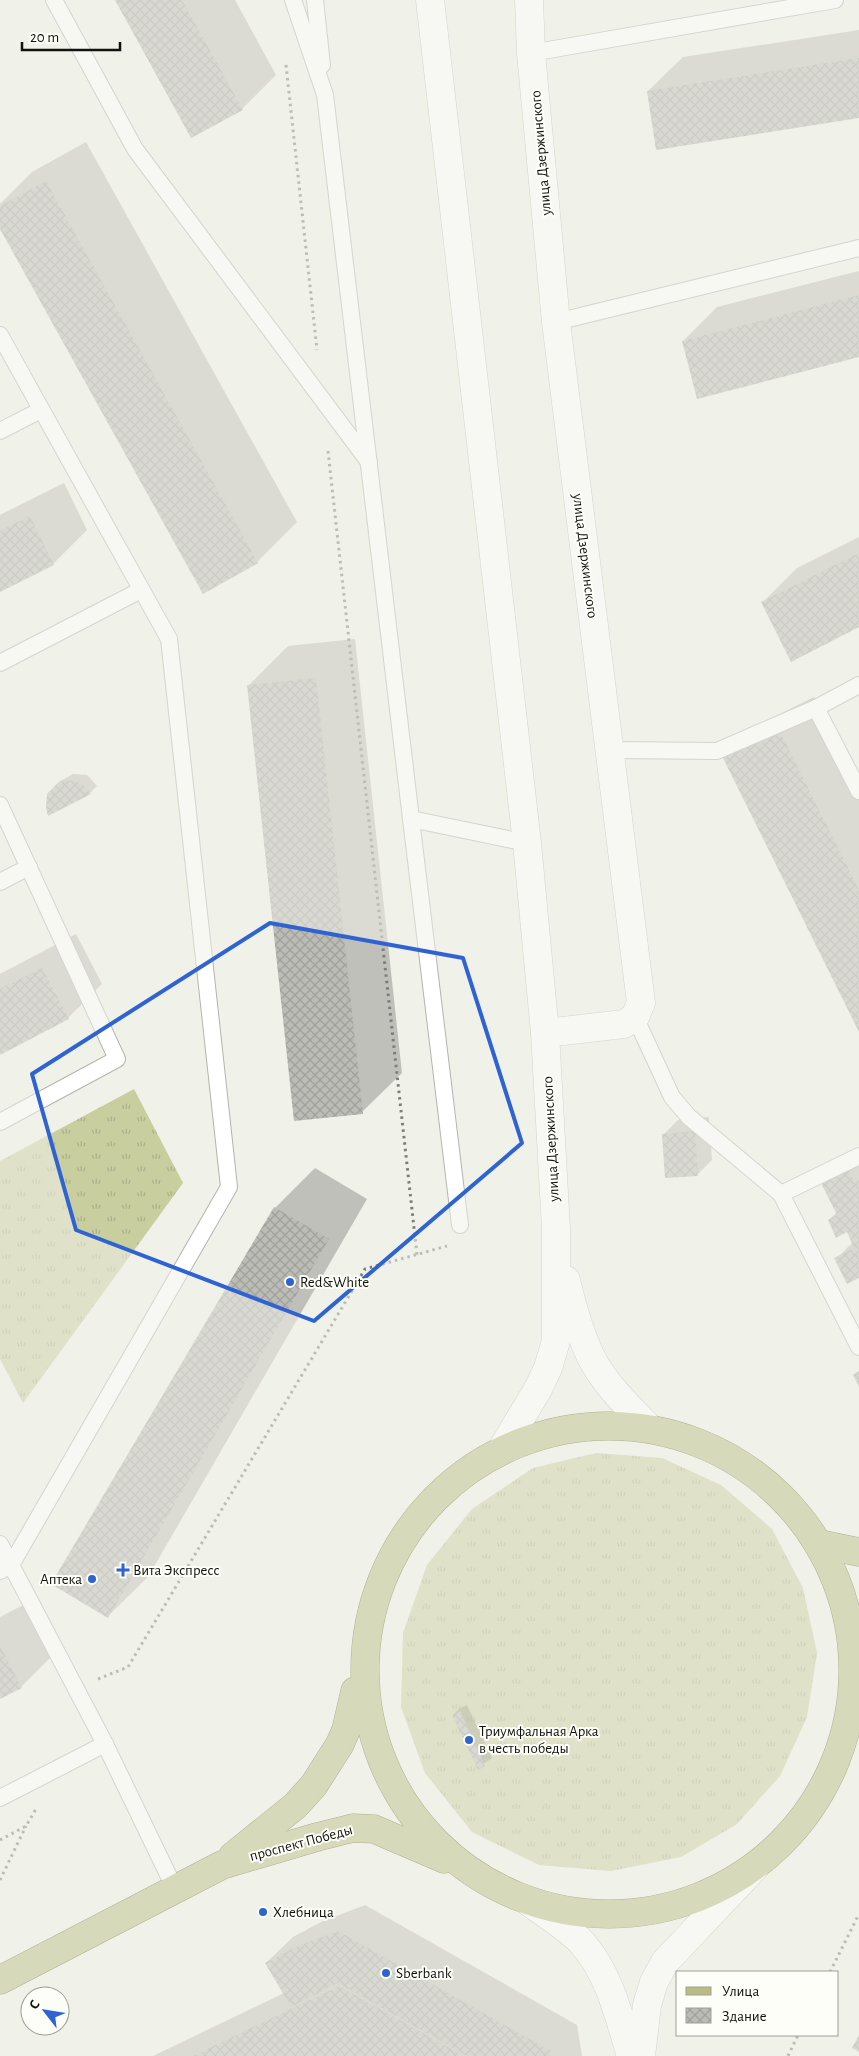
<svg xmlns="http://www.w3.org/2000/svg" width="859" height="2056" font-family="'Alegreya Sans',sans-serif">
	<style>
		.grass { fill: url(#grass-tufts) }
		.shadow { fill: #0003 }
		.building { fill: url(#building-cross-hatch) }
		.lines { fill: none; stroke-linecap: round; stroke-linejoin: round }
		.lane-casing { stroke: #b4b4ad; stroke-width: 18 }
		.street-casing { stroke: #b4b4ad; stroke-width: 29 }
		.secondary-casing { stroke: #b4b4ad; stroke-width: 29 }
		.primary-casing { stroke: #616525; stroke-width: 29 }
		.path { stroke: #7e7e79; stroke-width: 3; stroke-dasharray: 2.5 4; stroke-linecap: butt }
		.lane { stroke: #fff; stroke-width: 16 }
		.street { stroke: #fff; stroke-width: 28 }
		.secondary { stroke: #fff; stroke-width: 28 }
		.primary { stroke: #b9bd83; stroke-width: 28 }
		.marked { fill: none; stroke: #2e63d1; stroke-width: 4; stroke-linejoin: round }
		.poi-dot { fill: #2e63d1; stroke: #fdfef7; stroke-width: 2 }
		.labels { text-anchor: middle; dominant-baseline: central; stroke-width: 4; stroke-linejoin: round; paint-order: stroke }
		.street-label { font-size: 15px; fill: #12120f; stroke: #fdfef7 }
		.poi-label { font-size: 15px; fill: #12120f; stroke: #fdfef7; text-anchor: start }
	</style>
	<defs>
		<pattern id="grass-tufts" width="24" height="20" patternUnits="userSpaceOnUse" patternTransform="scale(1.25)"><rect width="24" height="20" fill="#c9ce9f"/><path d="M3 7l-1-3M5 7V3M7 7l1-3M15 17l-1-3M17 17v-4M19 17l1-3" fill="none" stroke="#acb088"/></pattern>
		<pattern id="building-cross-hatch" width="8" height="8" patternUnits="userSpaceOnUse" patternTransform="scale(1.25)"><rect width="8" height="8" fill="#bbbcb5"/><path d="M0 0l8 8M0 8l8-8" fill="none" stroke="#a0a19a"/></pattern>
	</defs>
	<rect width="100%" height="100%" fill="#f0f1e9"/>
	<g class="grass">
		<polygon points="134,1089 183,1183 23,1403 0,1359 0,1161"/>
		<polygon points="596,1453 662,1458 721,1485 772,1529 803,1588 817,1653 807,1717 780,1776 737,1824 681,1857 611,1871 539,1865 472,1832 425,1773 401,1707 403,1633 427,1565 472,1509 533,1468"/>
	</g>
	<g class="shadow">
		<polygon points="117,0 235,0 276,75 242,109"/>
		<polygon points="859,30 859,117 648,91 683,57"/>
		<polygon points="86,142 297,522 257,562 0,226 0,204 32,172"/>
		<polygon points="859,271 859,356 683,341 717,307"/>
		<polygon points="64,483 87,530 53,564 0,590 0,515"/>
		<polygon points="859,537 859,626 763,602 797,568"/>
		<polygon points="355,639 402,1073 362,1112 248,686 288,646"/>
		<polygon points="814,697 859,788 859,1030 724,758 758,725"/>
		<polygon points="73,774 87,775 97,786 90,793 47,801 53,788 60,781"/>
		<polygon points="76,934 102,984 68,1018 0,1053 0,974"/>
		<polygon points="709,1117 712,1160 697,1175 664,1134 678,1120"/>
		<polygon points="859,1147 859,1277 836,1259 853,1242 847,1230 829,1220 837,1212 823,1183"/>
		<polygon points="315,1168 367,1199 148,1577 108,1616 53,1583 275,1208"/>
		<polygon points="29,1602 55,1653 21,1687 0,1698 0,1617"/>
		<polygon points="467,1705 492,1758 478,1768 453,1715 460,1708"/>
		<polygon points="365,1905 577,2025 582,2056 153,2056 284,1993 266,1963 293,1937 321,1922"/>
	</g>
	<g class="building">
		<polygon points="115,0 182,0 243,110 191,138"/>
		<polygon points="859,58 859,118 656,150 647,91"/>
		<polygon points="46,181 258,563 203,594 0,229 0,206"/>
		<polygon points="859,295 859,357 697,399 682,341"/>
		<polygon points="30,516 54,565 0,592 0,531"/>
		<polygon points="859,553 859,627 791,662 761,602"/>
		<polygon points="316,678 363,1114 294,1121 247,685"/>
		<polygon points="779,730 859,890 859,1032 723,758"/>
		<polygon points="65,780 80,782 86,787 91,794 48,816 46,808 47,794 58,783"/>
		<polygon points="42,968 69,1019 0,1055 0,989"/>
		<polygon points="695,1131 698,1176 665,1178 662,1134"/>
		<polygon points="848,1169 854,1182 859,1180 859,1278 847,1284 834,1258 854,1248 847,1232 836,1238 828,1220 837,1215 821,1183"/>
		<polygon points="274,1207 329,1239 108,1618 51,1584"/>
		<polygon points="859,1371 859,1387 853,1375"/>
		<polygon points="0,1646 22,1688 0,1699"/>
		<polygon points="460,1711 485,1766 478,1770 452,1715"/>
		<polygon points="338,1931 551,2051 551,2056 467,2056 338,1983 291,2007 265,1963 293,1948"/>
		<polygon points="339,1986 464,2056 193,2056"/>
		<polygon points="859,2035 859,2052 852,2048"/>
	</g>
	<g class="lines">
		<defs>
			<g id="lane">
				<polyline points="54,0 135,149 369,462"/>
				<polyline points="293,0 325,95 411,819 527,843"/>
				<polyline points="315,0 322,65"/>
				<polyline points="531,53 835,0"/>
				<polyline points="556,322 859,248"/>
				<polyline points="0,335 169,639 229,1187 11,1565 0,1571"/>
				<polyline points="0,431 41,410"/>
				<polyline points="0,663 141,590"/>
				<polyline points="859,685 816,708 859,791"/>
				<polyline points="610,750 717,751 816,708"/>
				<polyline points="0,805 117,1059 0,1122"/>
				<polyline points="411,819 460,1225"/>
				<polyline points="0,882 29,867"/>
				<polyline points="635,1017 672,1097 689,1117 781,1194"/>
				<polyline points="859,1156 781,1194 859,1347"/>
				<polyline points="0,1544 105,1744 175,1889"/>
				<polyline points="0,1798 105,1744"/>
			</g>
			<g id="street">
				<polyline points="430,0 527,843 545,1033 556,1229 556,1341 548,1368 538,1389 502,1449"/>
				<polyline points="529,0 531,53 556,322 641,1003 635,1017 624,1024 545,1033"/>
				<path d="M566,1280C572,1306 579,1332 591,1357C604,1383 626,1404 646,1425"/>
			</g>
			<g id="secondary">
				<path d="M525,1899C542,1912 569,1928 583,1944C610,1975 619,2017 631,2056"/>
				<polyline points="641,2056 647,2005 654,1982 665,1962 755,1867"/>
			</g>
			<g id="primary">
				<circle cx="609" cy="1670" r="244"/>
				<polyline points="820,1544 859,1552"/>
				<polyline points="233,1856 295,1806 314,1785 340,1744 346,1730 355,1691"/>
				<polyline points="0,1980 222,1865 317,1837 353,1828 374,1829 444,1859"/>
			</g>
		</defs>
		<use href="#lane" class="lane-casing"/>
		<use href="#street" class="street-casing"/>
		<use href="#secondary" class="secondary-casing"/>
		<use href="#primary" class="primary-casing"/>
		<g class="path">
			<polyline points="286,65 317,350"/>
			<polyline points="328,451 417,1255"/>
			<polyline points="98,1679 128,1667 365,1269 447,1246"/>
			<polyline points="0,1840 26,1826 36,1809"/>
			<polyline points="0,1880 26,1826"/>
			<polyline points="830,1972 859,1914"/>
			<polyline points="788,2056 798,2035"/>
		</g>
		<use href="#lane" class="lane"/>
		<use href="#street" class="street"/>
		<use href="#secondary" class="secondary"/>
		<use href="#primary" class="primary"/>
	</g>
	<path d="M0 0H859V2056H0ZM270,923L463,958L522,1143L314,1321L76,1230L32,1074Z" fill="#f0f1e9" fill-opacity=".55" fill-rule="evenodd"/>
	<path class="marked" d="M270,923L463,958L522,1143L314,1321L76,1230L32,1074Z"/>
	<g class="poi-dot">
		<circle cx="290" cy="1282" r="5"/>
		<path d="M120.5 1562.5h5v5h5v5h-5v5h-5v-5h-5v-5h5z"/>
		<circle cx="92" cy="1579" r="5"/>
		<circle cx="469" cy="1740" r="5"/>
		<circle cx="263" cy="1912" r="5"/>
		<circle cx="386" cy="1973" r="5"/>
	</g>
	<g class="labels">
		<g class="street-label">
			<text transform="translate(541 153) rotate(-95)">улица Дзержинского</text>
			<text transform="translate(585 556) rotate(83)">улица Дзержинского</text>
			<text transform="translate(551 1139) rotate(-93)">улица Дзержинского</text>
			<text transform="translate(301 1843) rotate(-15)">проспект Победы</text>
		</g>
		<g class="poi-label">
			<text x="300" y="1282">Red&amp;White</text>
			<text x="133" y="1570">Вита Экспресс</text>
			<text x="82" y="1579" text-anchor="end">Аптека</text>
			<text x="479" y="1731">Триумфальная Арка<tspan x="479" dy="17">в честь победы</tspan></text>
			<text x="273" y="1912">Хлебница</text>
			<text x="396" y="1973">Sberbank</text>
		</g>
	</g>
	<rect x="676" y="1971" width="162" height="65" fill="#fdfef7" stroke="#9fa09a"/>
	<rect x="686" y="1987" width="25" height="8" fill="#b9bd83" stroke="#9fa09a"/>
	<text x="722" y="1996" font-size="15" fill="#12120f">Улица</text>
	<rect x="686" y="2008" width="25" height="15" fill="url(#building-cross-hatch)" stroke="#9fa09a"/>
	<text x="722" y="2021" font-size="15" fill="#12120f">Здание</text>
	<g transform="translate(45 2011) rotate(301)"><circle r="24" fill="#fdfef7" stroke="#9fa09a"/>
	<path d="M0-4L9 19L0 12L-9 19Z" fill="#2e63d1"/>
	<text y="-8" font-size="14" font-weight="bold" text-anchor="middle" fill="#12120f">С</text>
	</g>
	<path d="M22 42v8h98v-8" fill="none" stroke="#12120f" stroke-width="2.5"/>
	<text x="30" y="42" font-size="15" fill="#12120f" stroke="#fdfef7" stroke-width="4" paint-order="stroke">20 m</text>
</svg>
